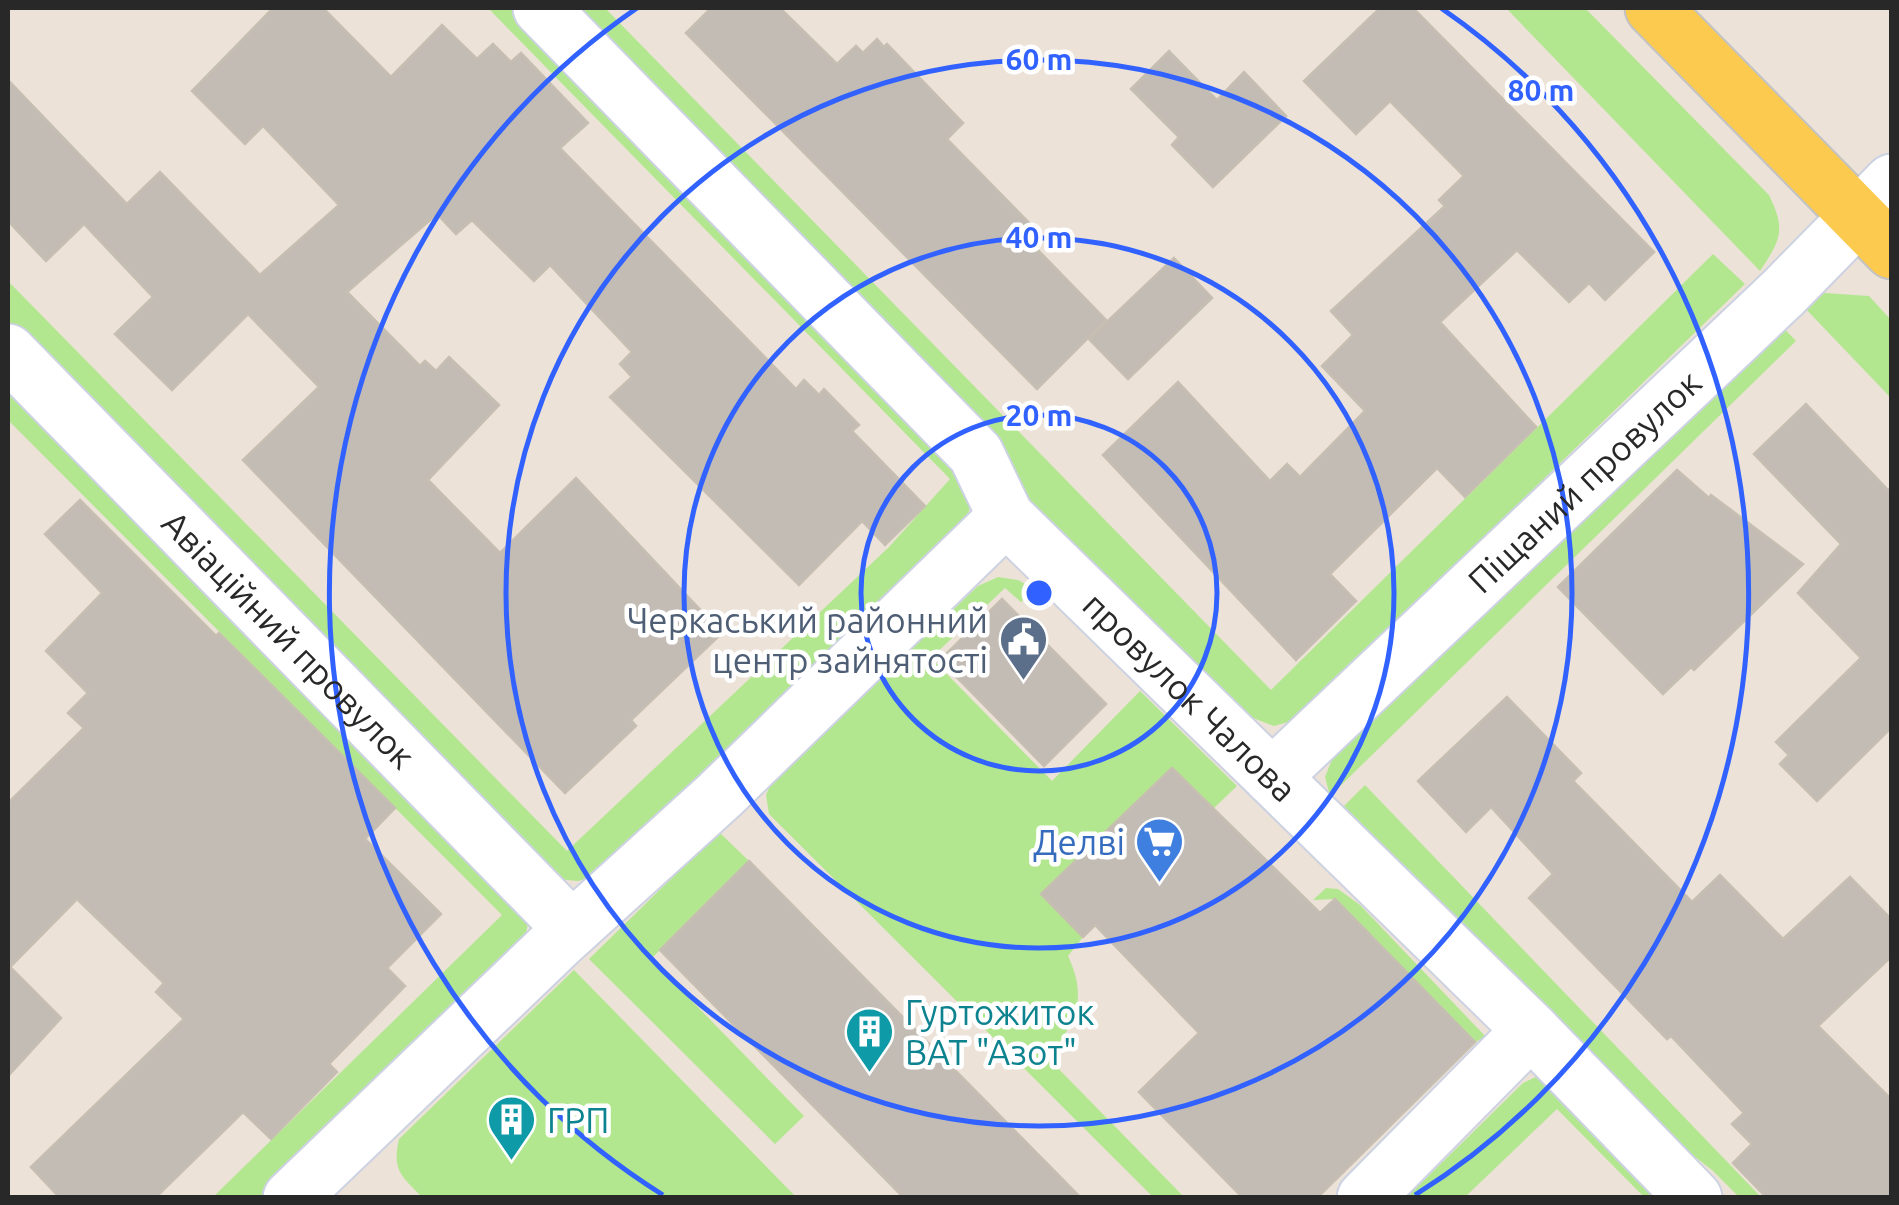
<svg xmlns="http://www.w3.org/2000/svg" width="1899" height="1205" font-family="Ubuntu,sans-serif">
	<style>
		.green { fill: #b2e78f }
		.building { fill: #c3bcb5; stroke: #c7beb2; stroke-width: 2.5 }
		.lines { fill: none; stroke-linecap: round; stroke-linejoin: round }
		.minor-casing { stroke: #cdd2e2; stroke-width: 59 }
		.major-casing { stroke: #c3c3c3; stroke-width: 59 }
		.minor { stroke: #fff; stroke-width: 55 }
		.major { stroke: #fbca4e; stroke-width: 55 }
		.ring { fill: none; stroke: #3162ff; stroke-width: 5 }
		.labels { text-anchor: middle; dominant-baseline: central; stroke-width: 9; stroke-linejoin: round; paint-order: stroke }
		.street-label { font-size: 35px; fill: #282828; stroke: #fff }
		.service-label { font-size: 35px; fill: #4e5e75; stroke: #fff; text-anchor: end }
		.shop-label { font-size: 35px; fill: #366cbe; stroke: #fff; text-anchor: end }
		.culture-label { font-size: 35px; fill: #0d838f; stroke: #fff; text-anchor: start }
		.centre { fill: #3162ff; stroke: #fff; stroke-width: 5 }
		.ring-label { font-size: 30px; text-anchor: middle; font-weight: bold; fill: #3162ff; stroke: #fff; stroke-width: 9; stroke-linejoin: round; paint-order: stroke }
	</style>
	<rect width="100%" height="100%" fill="#ece2d8"/>
	<g class="green">
		<polygon points="488,8 510,8 966,475 972,503 964,524 596,876 578,881 557,879 8,329 8,281 567,851 889,547 950,479"/>
		<polygon points="567,8 605,8 1271,690 1713,254 1745,284 1295,720 1274,726 1240,713 1011,485"/>
		<path d="M1506,8H1585L1769,195C1786,230 1781,239 1760,271Z"/>
		<polygon points="1825,293 1869,296 1891,320 1891,398 1801,304"/>
		<polygon points="1779,323 1796,341 1330,796 1325,777 1333,757"/>
		<polygon points="8,379 526,911 528,924 524,941 262,1197 213,1197 502,915 8,420"/>
		<path d="M998,577L1018,580L1036,590L1021,602L1005,588L931,658L1052,781L1140,691L1237,786L1213,809L1171,768L1041,894L1083,937L1068,956C1089,1001 1074,1021 1049,1059L1184,1197H1153L769,814L766,795L772,781L978,586Z"/>
		<polygon points="1365,785 1761,1197 1739,1197 1712,1170 1647,1120 1344,806"/>
		<polygon points="719,832 749,861 651,959 804,1116 775,1144 589,959"/>
		<polygon points="1326,888 1338,889 1360,905 1486,1037 1475,1042 1335,899 1313,900"/>
		<path d="M574,970L796,1197H422C401,1175 392,1171 399,1139Z"/>
		<polygon points="1540,1075 1674,1197 1644,1197 1557,1109 1465,1197 1406,1198 1523,1083"/>
	</g>
	<g class="building">
		<polygon points="273,8 323,8 391,77 442,25 477,59 493,44 511,62 521,53 588,123 560,148 796,389 804,380 819,395 824,389 859,425 852,431 925,506 885,545 862,521 799,585 610,397 632,377 620,364 632,352 550,265 534,281 472,220 456,234 437,214 347,292 420,366 425,361 436,371 449,357 499,405 428,480 500,553 576,478 722,633 631,720 636,726 565,793 243,460 319,387 248,314 172,390 115,334 153,297 84,224 46,261 8,221 8,80 127,204 160,172 260,275 339,205 263,126 245,144 192,91"/>
		<polygon points="711,8 780,8 837,64 856,46 863,53 877,39 884,47 887,44 963,123 947,139 1043,237 1034,246 1106,320 1037,389 686,33"/>
		<polygon points="1380,8 1413,8 1654,252 1605,300 1589,283 1569,302 1517,250 1440,322 1536,427 1465,497 1437,468 1330,574 1356,601 1296,660 1103,455 1178,382 1270,481 1287,464 1300,477 1365,411 1322,366 1353,335 1331,311 1445,206 1439,200 1464,176 1390,101 1356,134 1304,81"/>
		<polygon points="1169,51 1217,100 1244,72 1286,116 1213,187 1172,145 1179,137 1131,89"/>
		<polygon points="1174,258 1212,298 1128,379 1089,339"/>
		<polygon points="1806,404 1888,490 1892,487 1892,727 1817,801 1780,764 1789,755 1776,742 1861,658 1798,593 1841,544 1754,454"/>
		<polygon points="1677,470 1709,498 1711,495 1803,564 1694,670 1691,667 1663,694 1558,587"/>
		<polygon points="80,500 216,636 219,633 395,808 365,839 441,914 387,968 405,986 329,1064 337,1072 271,1139 243,1112 155,1198 60,1198 31,1167 184,1019 156,992 164,983 77,899 10,967 61,1018 8,1076 8,803 84,728 68,713 88,693 46,651 102,593 45,534"/>
		<polygon points="1002,599 1106,704 1044,766 940,660"/>
		<polygon points="1507,697 1581,773 1573,781 1692,902 1720,875 1783,939 1850,877 1892,920 1892,956 1818,1026 1892,1100 1892,1198 1767,1198 1733,1163 1752,1144 1732,1124 1744,1113 1671,1036 1667,1039 1529,898 1553,874 1491,807 1466,832 1418,781"/>
		<polygon points="1172,768 1320,913 1335,899 1475,1042 1317,1198 1243,1198 1139,1092 1199,1033 1095,925 1083,937 1041,894"/>
		<polygon points="749,861 1081,1198 904,1198 660,950"/>
	</g>
	<g class="lines">
		<defs>
			<g id="minor">
				<path id="s1" d="M541,8L976,454L1006,517L1531,1030L1694,1198"/>
				<path id="s2" d="M8,352L572,929"/>
				<path id="s3" d="M1272,777L1783,293L1892,182"/>
				<polyline points="291,1198 559,941 720,795 1006,517"/>
				<polyline points="1365,1198 1531,1030"/>
			</g>
			<polyline id="major" points="1653,8 1892,251"/>
		</defs>
		<use href="#minor" class="minor-casing"/>
		<use href="#major" class="major-casing"/>
		<use href="#minor" class="minor"/>
		<use href="#major" class="major"/>
	</g>
	<g class="ring">
		<circle cx="1039" cy="593" r="178"/>
		<circle cx="1039" cy="593" r="355"/>
		<circle cx="1039" cy="593" r="533"/>
		<path d="M663 1195A710 710 0 0 1 637 8M1441 8A710 710 0 0 1 1415 1195"/>
	</g>
	<defs>
		<symbol id="civic-pin" viewBox="-11 -11 22 30"><path d="M0 17L-7.5 6A9.5 9.5 0 1 1 7.5 6Z" fill="#5c6f8a" stroke="#fff"/><path d="M-.6-6.5H3V-4.5H.6V-3L4-1V1h2V6H-6V1h2V-1L-.6-3ZM-1.2 2.5V6h2.4V2.5Z" fill="#fff"/></symbol>
		<symbol id="supermarket-pin" viewBox="-11 -11 22 30"><path d="M0 17L-7.5 6A9.5 9.5 0 1 1 7.5 6Z" fill="#3f7fe0" stroke="#fff"/><path d="M-6-5.5h2.5l.6 2H6L4.5 2H-2.5L-4.4-4H-6ZM-1.5 3.2a1.3 1.3 0 1 0 .1 0ZM3 3.2a1.3 1.3 0 1 0 .1 0Z" fill="#fff"/></symbol>
		<symbol id="building-pin" viewBox="-11 -11 22 30"><path d="M0 17L-7.5 6A9.5 9.5 0 1 1 7.5 6Z" fill="#0f9aa8" stroke="#fff"/><path d="M-4-6H4V6H1V3H-1V6H-4ZM-2.5-4.3h1.7v1.8h-1.7ZM.8-4.3h1.7v1.8H.8ZM-2.5-1h1.7V.8h-1.7ZM.8-1h1.7V.8H.8Z" fill="#fff"/></symbol>
	</defs>
	<g fill-rule="evenodd">
		<use href="#civic-pin" x="996" y="612" width="55" height="75"/>
		<use href="#supermarket-pin" x="1132" y="814" width="55" height="75"/>
		<use href="#building-pin" x="842" y="1004" width="55" height="75"/>
		<use href="#building-pin" x="484" y="1092" width="55" height="75"/>
	</g>
	<g class="labels">
		<g class="street-label">
			<text stroke="none"><textPath href="#s3" startOffset="430">Піщаний провулок</textPath></text>
			<text stroke="none"><textPath href="#s2" startOffset="402">Авіаційний провулок</textPath></text>
			<text stroke="none"><textPath href="#s1" startOffset="950">провулок Чалова</textPath></text>
		</g>
		<g class="service-label">
			<text x="988" y="620">Черкаський районний<tspan x="988" dy="40">центр зайнятості</tspan></text>
		</g>
		<g class="shop-label">
			<text x="1125" y="842">Делві</text>
		</g>
		<g class="culture-label">
			<text x="905" y="1012">Гуртожиток<tspan x="905" dy="40">ВАТ "Азот"</tspan></text>
			<text x="547" y="1120">ГРП</text>
		</g>
	</g>
	<circle cx="1039" cy="593" r="15" class="centre"/>
	<g class="ring-label">
		<text x="1039" y="70">60 m</text>
		<text x="1541" y="101">80 m</text>
		<text x="1039" y="248">40 m</text>
		<text x="1039" y="426">20 m</text>
	</g>
	<rect width="1899" height="1205" fill="none" stroke="#282828" stroke-width="20"/>
</svg>
